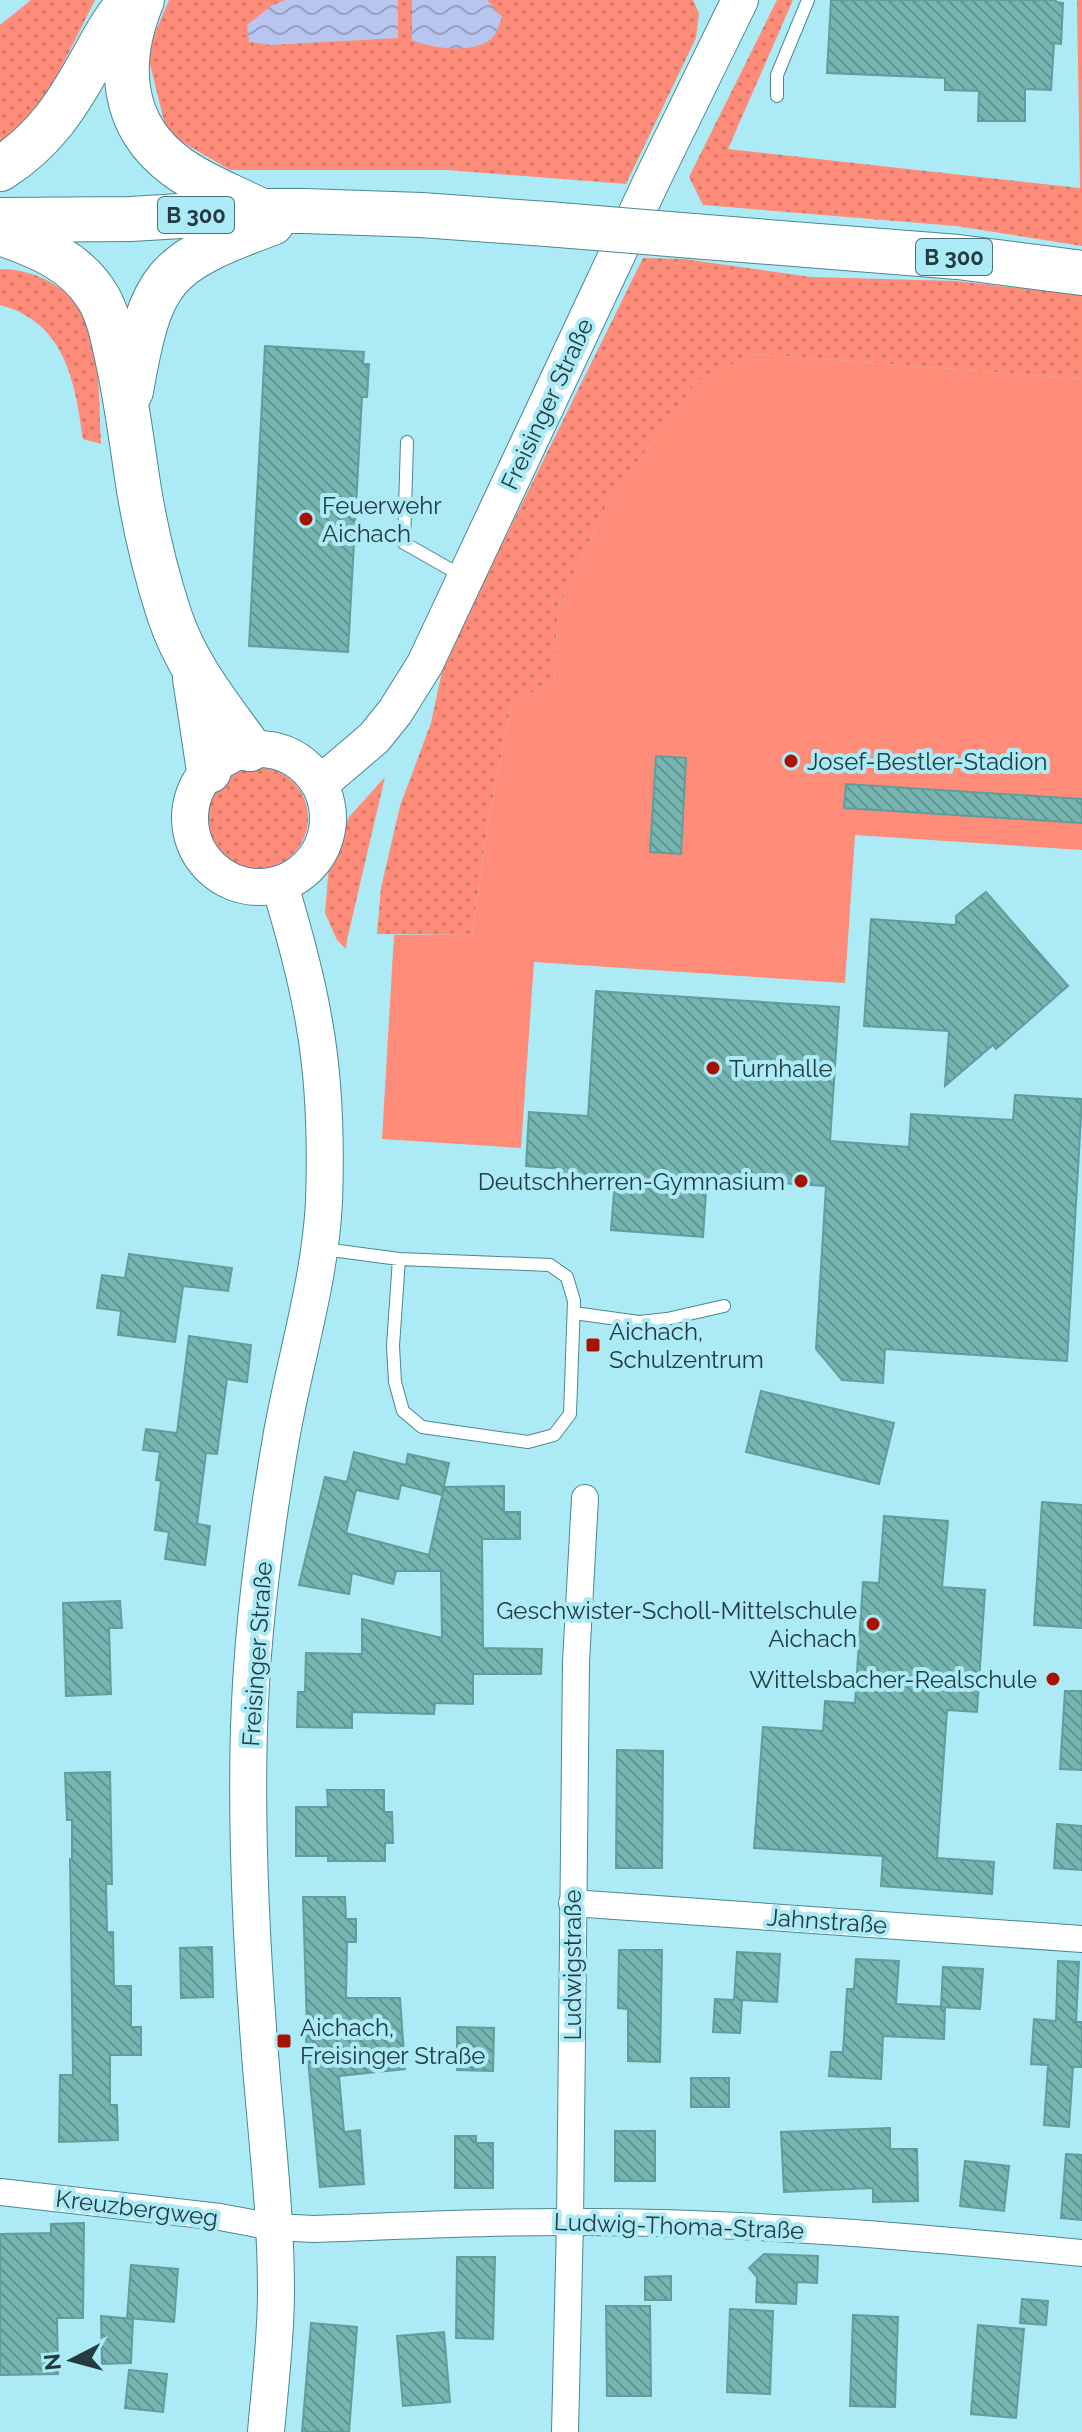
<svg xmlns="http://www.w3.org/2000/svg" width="1082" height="2432" font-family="Raleway,sans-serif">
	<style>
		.grass { fill: url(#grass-dots) }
		.pitch { fill: #fe8c78 }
		.water { fill: url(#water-waves) }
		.building { fill: url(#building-back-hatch); stroke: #609e9b; stroke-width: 2 }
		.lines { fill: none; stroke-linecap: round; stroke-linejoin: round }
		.lane-casing { stroke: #4b8792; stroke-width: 14 }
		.street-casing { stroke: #4b8792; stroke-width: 28 }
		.secondary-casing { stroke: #4b8792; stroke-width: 38 }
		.highway-casing { stroke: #4b8792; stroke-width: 46 }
		.lane { stroke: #fff; stroke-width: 12 }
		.street { stroke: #fff; stroke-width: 26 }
		.secondary { stroke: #fff; stroke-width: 36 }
		.highway { stroke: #fff; stroke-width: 44 }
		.highway-bridge-casing { stroke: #4b8792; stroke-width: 46; stroke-linecap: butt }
		.highway-bridge { stroke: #fff; stroke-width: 44 }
		.poi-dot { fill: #a61301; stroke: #aceaf6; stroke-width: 3 }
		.labels { text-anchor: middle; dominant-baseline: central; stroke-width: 8; stroke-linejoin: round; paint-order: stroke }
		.shield { fill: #aceaf6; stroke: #4c7077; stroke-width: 2 }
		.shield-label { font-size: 22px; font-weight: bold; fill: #233c41 }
		.street-label { font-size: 24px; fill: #233c41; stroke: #aceaf6 }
		.poi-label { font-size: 24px; fill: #233c41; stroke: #aceaf6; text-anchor: start }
	</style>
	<defs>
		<pattern id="grass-dots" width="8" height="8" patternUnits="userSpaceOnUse" patternTransform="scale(2)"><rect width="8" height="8" fill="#fe8c78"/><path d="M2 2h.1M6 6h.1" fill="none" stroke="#cd7464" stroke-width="1.8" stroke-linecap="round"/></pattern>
		<pattern id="water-waves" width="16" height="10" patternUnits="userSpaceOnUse" patternTransform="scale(2)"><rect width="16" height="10" fill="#b8c5ee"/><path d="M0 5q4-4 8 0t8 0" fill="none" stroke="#95a1c2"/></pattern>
		<pattern id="building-back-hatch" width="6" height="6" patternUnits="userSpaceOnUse" patternTransform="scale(2)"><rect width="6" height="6" fill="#77b5b1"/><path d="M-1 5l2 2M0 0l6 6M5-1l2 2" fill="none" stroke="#619492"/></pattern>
	</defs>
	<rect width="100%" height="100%" fill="#aceaf6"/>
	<g class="grass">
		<polygon points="31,0 95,0 48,94 0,146 0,25"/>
		<polygon points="169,0 693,0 699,13 696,38 626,184 448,170 230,170 167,133 147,52"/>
		<polygon points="777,0 793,0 728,149 1080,188 1077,0 1082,0 1082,246 956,226 703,205 689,177"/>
		<polygon points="643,258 684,259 811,277 956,281 1082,295 1082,379 755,354 697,381 607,504 558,608 554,680 511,705 489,816 472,935 377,934 381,888 400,806 431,723 444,662"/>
		<path d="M0,269C39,269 80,292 91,332C100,367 99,407 101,444L83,439C75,381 65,322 0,305Z"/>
		<circle cx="257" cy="818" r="51"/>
		<polygon points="385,777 347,940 346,949 337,940 325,913 329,865 349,817"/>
	</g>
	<polygon class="pitch" points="755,354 1082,379 1082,850 855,835 845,983 534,962 521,1148 382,1139 394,935 472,935 489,816 511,705 554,680 558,608 607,504 697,381"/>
	<g class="water">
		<polygon points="285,0 398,0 398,38 271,45 249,42 247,25 271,6"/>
		<path d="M412,0H487L502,17C500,23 497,31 494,36C478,55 432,49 412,40Z"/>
	</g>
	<g class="building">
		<polygon points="831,0 1056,0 1056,2 1063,3 1061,44 1054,43 1051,90 1025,89 1025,121 978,121 979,91 945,90 945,78 827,73"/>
		<polygon points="265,346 364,352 363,364 369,364 367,397 362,397 348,652 249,646"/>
		<polygon points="656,756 686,758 681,854 650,852"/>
		<polygon points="846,784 1082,799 1082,823 844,808"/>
		<polygon points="986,892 1068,986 996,1049 993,1045 945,1086 949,1031 864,1026 871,919 956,925 956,916"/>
		<polygon points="596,991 839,1007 830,1141 909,1147 911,1114 1013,1120 1015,1095 1082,1099 1067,1361 885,1349 883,1383 842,1380 816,1349 826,1186 707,1178 703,1237 611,1230 615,1180 562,1177 563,1169 526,1166 529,1112 588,1116"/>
		<polygon points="129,1254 232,1268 228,1291 183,1286 175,1342 118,1335 121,1311 97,1308 102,1275 125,1278"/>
		<polygon points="189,1336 251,1345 247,1382 227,1379 217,1454 206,1453 197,1524 210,1526 205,1565 165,1559 169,1532 155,1530 161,1481 156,1480 160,1452 143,1450 146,1429 177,1433"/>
		<polygon points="761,1391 894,1423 879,1484 746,1452"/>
		<polygon points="354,1452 406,1465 408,1454 449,1463 442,1495 401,1485 398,1499 356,1490 346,1533 429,1555 444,1487 504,1486 504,1512 520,1512 520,1539 482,1539 483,1648 542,1649 541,1674 473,1674 473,1704 435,1703 434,1714 352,1712 352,1728 297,1727 298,1692 305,1692 306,1653 362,1654 362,1619 442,1638 441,1571 396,1571 393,1584 352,1573 349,1594 299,1585 325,1477 347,1482"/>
		<polygon points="1042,1502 1082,1505 1082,1628 1034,1625"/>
		<polygon points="884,1516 948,1521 942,1587 985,1590 977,1712 947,1710 937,1858 994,1862 992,1894 881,1886 883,1856 754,1848 763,1727 823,1731 825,1701 855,1703 863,1582 879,1583"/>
		<polygon points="120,1601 122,1628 109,1628 111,1694 66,1696 63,1603"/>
		<polygon points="1065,1691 1082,1691 1082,1770 1060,1769"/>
		<polygon points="617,1750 663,1751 662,1868 616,1868"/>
		<polygon points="110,1772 112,1884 106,1884 107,1932 113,1932 114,1986 131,1986 131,2027 141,2027 141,2055 110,2055 110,2105 117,2105 118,2140 59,2142 60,2075 73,2075 70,1859 72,1859 72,1820 67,1820 65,1773"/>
		<polygon points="327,1790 384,1790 384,1812 392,1812 393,1843 385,1843 385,1861 328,1861 328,1856 296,1856 296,1807 328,1807"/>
		<polygon points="1057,1824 1082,1826 1082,1870 1054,1868"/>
		<polygon points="303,1897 345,1897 346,1919 356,1919 356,1942 347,1942 346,1998 400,1998 405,2069 339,2076 344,2132 360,2130 364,2184 320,2187 305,2028 307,2028"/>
		<polygon points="212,1947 213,1997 181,1998 180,1948"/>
		<polygon points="619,1950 662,1950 660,2062 628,2061 628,2009 618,2008"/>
		<polygon points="737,1952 780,1954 777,2002 742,2000 740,2033 713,2032 715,1999 734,2000"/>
		<polygon points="856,1959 899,1961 896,2004 945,2007 944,2039 883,2036 881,2079 829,2076 831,2052 843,2052 847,1989 854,1989"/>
		<polygon points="1058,1961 1079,1962 1076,2022 1082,2022 1082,2067 1073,2067 1069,2127 1044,2125 1048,2065 1031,2064 1034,2019 1056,2021"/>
		<polygon points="943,1967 983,1969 980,2009 941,2007"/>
		<polygon points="457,2027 494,2028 493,2071 457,2070"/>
		<rect x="691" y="2078" width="38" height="29"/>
		<polygon points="890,2128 890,2149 917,2149 918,2201 873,2202 873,2188 784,2192 781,2132"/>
		<rect x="615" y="2131" width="40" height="50"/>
		<polygon points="455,2136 476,2136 476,2143 493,2143 493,2188 455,2188"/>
		<polygon points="1066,2154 1082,2155 1082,2220 1061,2218"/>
		<polygon points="965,2161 1009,2166 1004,2211 960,2206"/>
		<polygon points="84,2223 83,2318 57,2318 58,2374 0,2375 0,2234 51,2233 51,2224"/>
		<polygon points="764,2254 818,2256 817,2283 797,2282 796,2304 756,2302 757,2277 749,2268"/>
		<polygon points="457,2257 495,2257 493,2339 456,2338"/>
		<polygon points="131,2265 178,2269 174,2322 127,2318"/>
		<polygon points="671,2276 671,2300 645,2300 645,2277"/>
		<polygon points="1022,2299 1048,2301 1046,2325 1020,2323"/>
		<polygon points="606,2306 650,2306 651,2396 607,2396"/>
		<polygon points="730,2309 773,2311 770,2394 727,2392"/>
		<polygon points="853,2315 898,2317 895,2407 850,2406"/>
		<polygon points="101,2316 133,2319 131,2363 102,2364"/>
		<polygon points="311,2323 357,2327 349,2432 302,2432"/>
		<polygon points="978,2325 1024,2329 1016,2418 971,2414"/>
		<polygon points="444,2332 450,2402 403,2406 397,2336"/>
		<polygon points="129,2370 167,2374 163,2412 125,2408"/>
	</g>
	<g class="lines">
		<defs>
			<g id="lane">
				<polyline points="777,96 777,75 808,0"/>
				<polyline points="407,442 404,543 462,576"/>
				<polyline points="324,1249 399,1259 550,1265 567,1277 574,1301 570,1414 554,1435 528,1442 422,1427 403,1411 395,1382 393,1346 399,1259"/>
				<polyline points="574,1313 639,1322 667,1319 724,1306"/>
			</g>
			<g id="street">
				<polyline points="572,1903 1082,1939"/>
				<path d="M0,2192L220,2217L274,2227L314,2229C403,2226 492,2221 581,2222C749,2222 915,2237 1082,2253"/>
				<polyline points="565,2432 570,2222 576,1662 585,1498"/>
			</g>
			<g id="secondary">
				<circle cx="259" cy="818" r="69"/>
				<polyline points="320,784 374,738 395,712 425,664 653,178 740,0"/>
				<path d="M266,2432C270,2385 276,2339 276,2291C276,2208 265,2124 259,2041C251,1937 246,1832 249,1728C252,1629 265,1530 282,1433C296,1356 320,1280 324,1202C326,1145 324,1077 314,1022C306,975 293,930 280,885"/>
			</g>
			<g id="highway">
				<path d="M142,0C117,61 119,125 177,167C201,185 232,196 259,210"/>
				<path d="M0,169C44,141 66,107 91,62C102,42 112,23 127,5"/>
				<polyline points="0,220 131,219 262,211 304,211 421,215 547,224"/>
				<path d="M0,233C39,246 78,262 99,299C109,317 113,338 117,357C127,401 132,445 139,490C146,532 156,574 169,614C186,666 219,706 250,749"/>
				<polyline points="693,236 958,257 1082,273"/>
				<path d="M131,391C151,276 163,263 272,223"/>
				<polyline points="195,678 209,771"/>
			</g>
		</defs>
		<use href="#lane" class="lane-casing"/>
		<use href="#street" class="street-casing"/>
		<use href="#secondary" class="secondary-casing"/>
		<use href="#highway" class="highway-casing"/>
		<use href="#lane" class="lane"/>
		<use href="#street" class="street"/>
		<use href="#secondary" class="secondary"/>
		<use href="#highway" class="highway"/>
		<defs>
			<polyline id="highway-bridge" points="547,224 693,236"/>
		</defs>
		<use href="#highway-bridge" class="highway-bridge-casing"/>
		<use href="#highway-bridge" class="highway-bridge"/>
	</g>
	<g class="poi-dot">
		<circle cx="306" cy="519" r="8"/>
		<circle cx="791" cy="761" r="8"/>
		<circle cx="713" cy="1068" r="8"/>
		<circle cx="801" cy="1181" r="8"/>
		<rect x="585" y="1337" width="16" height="16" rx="4"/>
		<circle cx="873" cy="1624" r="8"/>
		<circle cx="1053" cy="1679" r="8"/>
		<rect x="276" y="2033" width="16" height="16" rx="4"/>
	</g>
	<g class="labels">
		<g class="shield">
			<rect x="158" y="197" width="76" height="36" rx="6"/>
			<rect x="916" y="239" width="76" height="36" rx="6"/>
		</g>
		<g class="shield-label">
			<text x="196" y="215">B 300</text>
			<text x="954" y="257">B 300</text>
		</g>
		<g class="street-label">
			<text transform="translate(547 404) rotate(-65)">Freisinger Straße</text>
			<text transform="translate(257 1654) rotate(-86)">Freisinger Straße</text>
			<text transform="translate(827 1921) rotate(4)">Jahnstraße</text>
			<text transform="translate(572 1965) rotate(-90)">Ludwigstraße</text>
			<text transform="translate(137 2208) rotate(7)">Kreuzbergweg</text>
			<text transform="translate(679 2226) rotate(2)">Ludwig-Thoma-Straße</text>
		</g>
		<g class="poi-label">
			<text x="322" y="505">Feuerwehr<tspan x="322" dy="28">Aichach</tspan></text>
			<text x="807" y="761">Josef-Bestler-Stadion</text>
			<text x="729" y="1068">Turnhalle</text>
			<text x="785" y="1181" text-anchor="end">Deutschherren-Gymnasium</text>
			<text x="609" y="1331">Aichach,<tspan x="609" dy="28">Schulzentrum</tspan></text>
			<text x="857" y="1610" text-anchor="end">Geschwister-Scholl-Mittelschule<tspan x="857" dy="28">Aichach</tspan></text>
			<text x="1037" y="1679" text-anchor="end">Wittelsbacher-Realschule</text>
			<text x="300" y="2027">Aichach,<tspan x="300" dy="28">Freisinger Straße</tspan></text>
		</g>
	</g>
	<g transform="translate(72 2360) rotate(264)" stroke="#aceaf6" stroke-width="6" paint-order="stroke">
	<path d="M0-6L14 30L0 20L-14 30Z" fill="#233c41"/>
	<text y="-12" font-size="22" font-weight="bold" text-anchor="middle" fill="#233c41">N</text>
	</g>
</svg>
